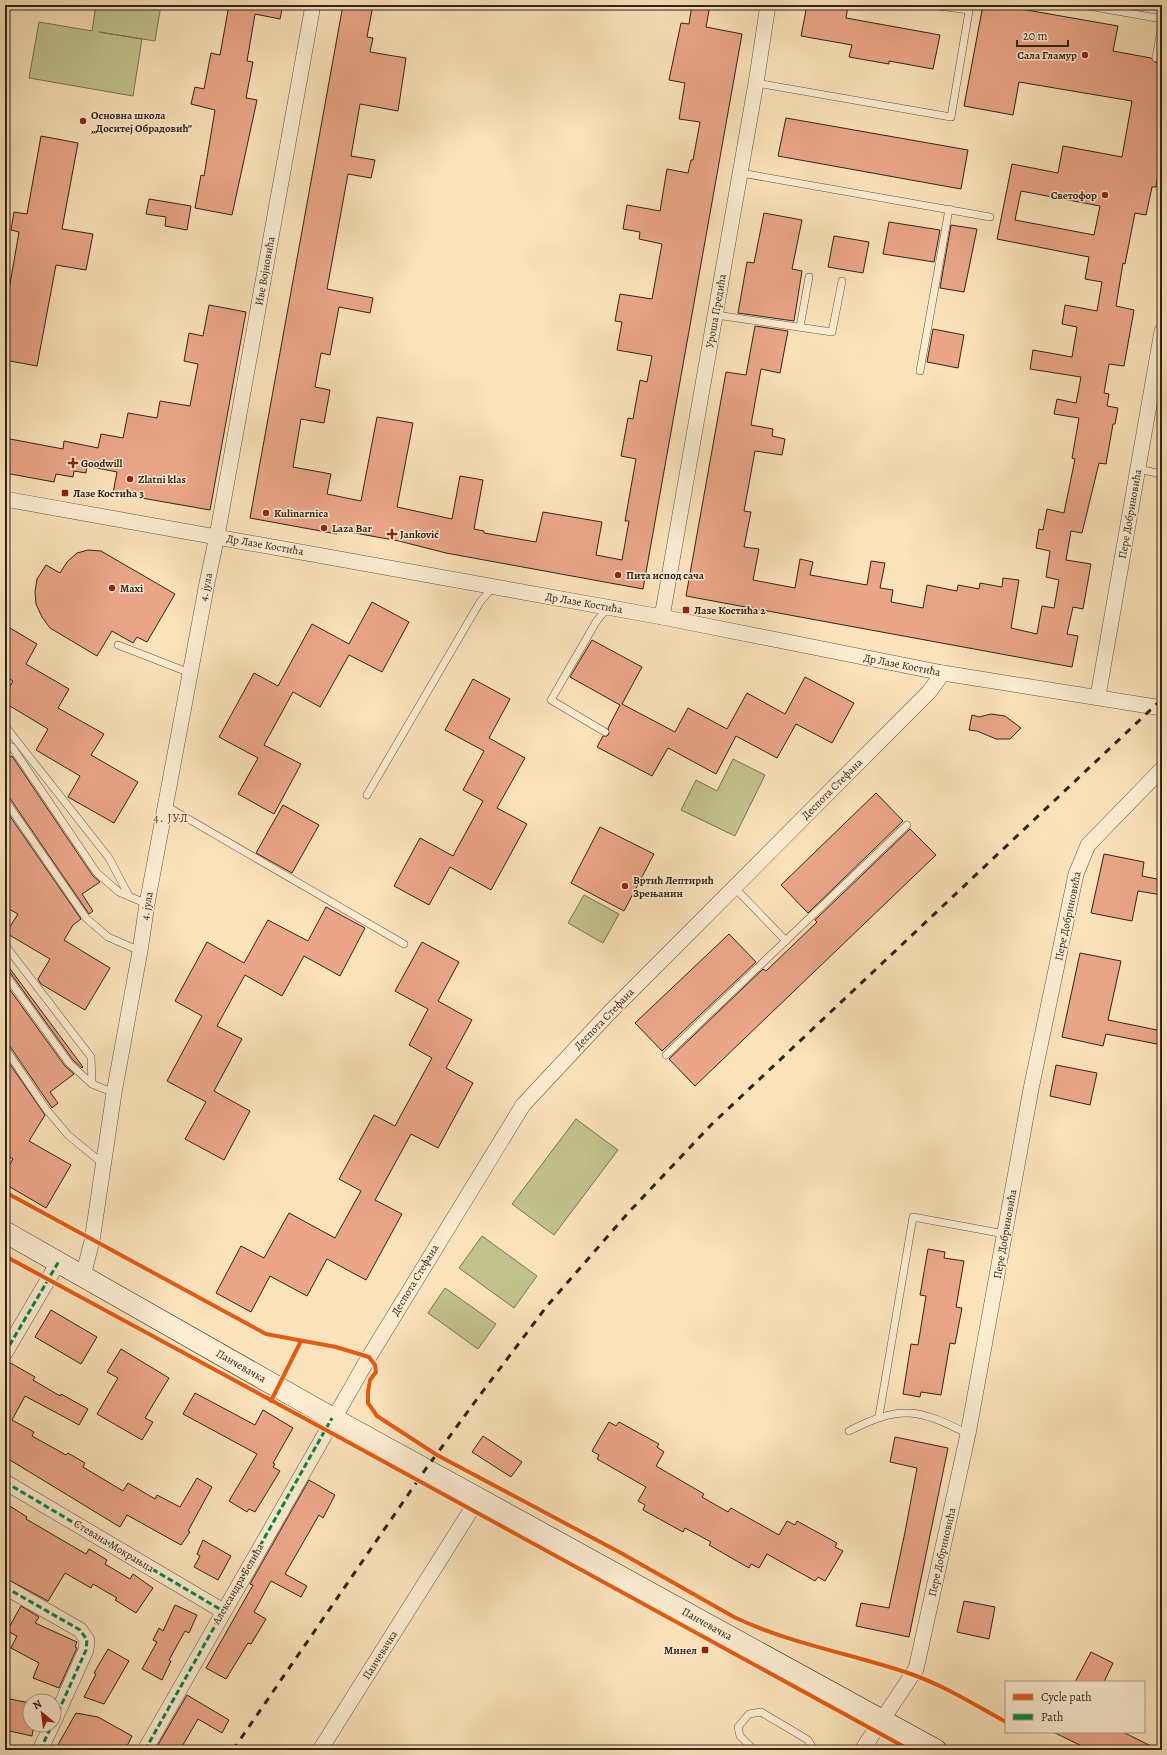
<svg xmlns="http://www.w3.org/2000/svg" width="1167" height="1755" font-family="Alegreya,serif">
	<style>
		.green { fill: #c2c28c; stroke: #7a7252 }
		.building { fill: #eba689; stroke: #312319; fill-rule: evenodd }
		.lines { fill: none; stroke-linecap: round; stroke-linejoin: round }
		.lane-casing { stroke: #635341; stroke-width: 8 }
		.street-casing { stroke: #635341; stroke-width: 16 }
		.secondary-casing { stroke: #312319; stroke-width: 22 }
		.lane { stroke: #fcecd2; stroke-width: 7 }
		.street { stroke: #fcecd2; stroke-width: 15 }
		.secondary { stroke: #fcecd2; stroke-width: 21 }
		.rail { stroke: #312319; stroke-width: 3; stroke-dasharray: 7 7; stroke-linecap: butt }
		.quiet { stroke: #00873e; stroke-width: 3; stroke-dasharray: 6 3; stroke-linecap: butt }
		.cycleway-casing { stroke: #fcecd2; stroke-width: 6 }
		.cycleway { stroke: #e8590c; stroke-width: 4 }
		.poi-dot { fill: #8f2418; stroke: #fcecd2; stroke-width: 1.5 }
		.labels { text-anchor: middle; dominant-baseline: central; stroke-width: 3; stroke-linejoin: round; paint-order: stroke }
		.poi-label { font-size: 11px; font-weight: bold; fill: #312319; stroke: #fcecd2; text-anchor: start }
		.street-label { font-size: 11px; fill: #312319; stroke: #fcecd2 }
		.neighbourhood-label { font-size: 12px; letter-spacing: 1px; fill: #7a1f14; stroke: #fcecd2 }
	</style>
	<rect width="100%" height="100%" fill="#fae2ba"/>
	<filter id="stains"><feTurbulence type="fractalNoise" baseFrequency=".005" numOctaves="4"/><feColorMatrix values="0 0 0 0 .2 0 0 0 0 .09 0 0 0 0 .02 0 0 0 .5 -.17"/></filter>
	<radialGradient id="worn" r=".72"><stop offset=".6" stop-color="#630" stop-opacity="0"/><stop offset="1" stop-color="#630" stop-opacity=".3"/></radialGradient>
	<g class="green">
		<polygon points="96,5 161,5 155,41 99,32 142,39 133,96 29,78 39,22 92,31"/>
		<polygon points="733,759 765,775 735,836 681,810 696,780 717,791"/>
		<polygon points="584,895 619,914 603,943 568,923"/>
		<polygon points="576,1119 618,1150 554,1235 512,1204"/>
		<polygon points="482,1236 537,1276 514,1308 459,1268"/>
		<polygon points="445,1288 496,1324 478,1349 428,1313"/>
	</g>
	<g class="building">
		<polygon points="229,5 283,5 280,19 255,14 247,61 253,62 246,98 257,100 232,215 195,208 201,175 204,176 215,110 191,104 195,87 204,89 211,53 220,55"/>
		<polygon points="343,5 373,5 367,37 373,38 370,52 406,58 398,111 360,104 351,156 375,160 371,178 348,174 327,289 373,298 370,313 339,307 330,355 321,353 315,387 330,390 324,423 301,419 293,467 331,474 327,494 361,501 377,417 413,423 397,507 452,519 460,476 483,480 474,529 484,531 484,533 536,542 543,512 602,522 596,555 622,560 629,521 625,521 636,459 621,456 628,418 633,419 640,380 647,382 652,356 617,350 622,322 615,321 620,294 652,299 662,244 639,239 640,232 623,229 627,205 660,211 667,169 688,173 691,160 693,160 700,122 679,119 685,83 669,80 681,23 689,24 692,5 710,5 706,27 742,34 643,589 446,553 399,541 338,530 337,534 250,518"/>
		<polygon points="807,5 848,6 846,18 940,35 933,69 889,61 889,64 849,57 852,45 801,36"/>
		<path d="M983,5H1022L1021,9L1118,26L1113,51L1151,58L1156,63L1162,59V132L1157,158L1161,159L1156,187H1152L1146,215L1135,213L1125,264L1123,263L1116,306L1134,310L1124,366L1109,364L1104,393L1109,394L1107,406L1118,408L1115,424H1113L1106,464L1099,463L1082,533L1071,531L1066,560L1091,564L1083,609L1073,607L1067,634L1078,636L1072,667L686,596L726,372L746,375L755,326L788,331L780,373L761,369L751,425L773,429L772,436L785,439L782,455L755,451L744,511L751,512L744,547L759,549L753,580L795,588L800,559L813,562L810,575L867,585L871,561L885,563L880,588L893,590L891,602L923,608L927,585L957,591L958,585L979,589L980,583L1002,587L1003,578L1019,580L1011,628L1037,634L1042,606L1054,608L1059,580L1046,577L1050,551L1036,548L1039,529L1043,530L1047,509L1064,513L1075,459L1072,458L1079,418L1054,414L1057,399L1076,403L1081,377L1030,369L1033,350L1072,357L1077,327L1062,324L1065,305L1097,311L1102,282L1085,279L1089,257L997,239L1012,164L1058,173L1063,146L1122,157L1132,101L1019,82L1013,115L964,106ZM1021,191L1100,206L1094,235L1015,220Z"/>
		<polygon points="786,118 968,150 961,189 778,156"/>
		<polygon points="41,136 78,143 62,229 93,234 86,270 56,265 37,366 5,360 5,289 9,290 19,232 11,230 14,212 27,214"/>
		<polygon points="149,199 191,206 187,230 165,226 166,217 146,214"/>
		<polygon points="764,213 802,220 792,269 802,271 794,321 738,313 747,262 754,263"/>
		<polygon points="889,222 940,230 934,262 883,254"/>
		<polygon points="951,225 977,229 964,292 940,288"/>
		<polygon points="834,236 869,242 863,273 828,267"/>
		<polygon points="209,305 246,312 210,510 113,493 117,472 87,466 86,473 74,471 73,477 56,474 54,482 5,473 5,438 63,449 64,441 98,448 101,434 123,438 128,413 157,418 160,401 190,406 198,364 184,361 189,333 203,336"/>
		<polygon points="933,329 964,335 958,368 927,362"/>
		<polygon points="88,550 101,551 175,594 147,642 137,637 133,643 112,631 97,656 50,628 42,617 36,604 35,592 37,579 46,565 60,573 67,562 77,553"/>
		<polygon points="372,602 409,622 382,672 349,655 320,707 293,692 264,745 301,764 274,814 238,794 258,758 219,737 254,673 278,686 312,624 349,644"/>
		<polygon points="5,625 37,644 26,664 69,689 58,708 104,734 91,755 138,782 114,823 68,797 80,776 36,750 48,729 5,703 5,695 13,681 5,676"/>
		<polygon points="592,640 642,667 622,704 675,732 688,708 727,729 747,693 785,714 805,677 854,703 832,743 796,724 777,758 736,736 716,774 668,748 652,776 597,747 603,736 607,736 609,734 608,728 620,705 570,677"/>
		<polygon points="473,679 510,699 489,738 525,758 497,808 527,824 491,890 450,867 429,905 394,886 420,838 453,856 483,801 463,790 484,751 445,730"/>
		<polygon points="991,714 1005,716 1021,728 1010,739 996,739 977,731 969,730 972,715 979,717"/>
		<polygon points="12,756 93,876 100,882 82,894 93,911 89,914 9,797 5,795 5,760"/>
		<polygon points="876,793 903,821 808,913 781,885"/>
		<polygon points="283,805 319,825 292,873 256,853"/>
		<polygon points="5,809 81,919 73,925 64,940 110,968 85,1010 41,984 38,979 50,959 6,933 18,914 5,907"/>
		<polygon points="600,827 654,854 624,911 571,883"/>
		<polygon points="910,829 936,855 695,1086 669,1059 763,969 766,971 817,922 815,920"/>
		<polygon points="1104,854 1144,862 1142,876 1162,880 1162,895 1138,891 1132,921 1091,913"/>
		<polygon points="326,907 365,928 340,976 304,956 282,996 245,975 217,1026 242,1039 214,1091 250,1111 224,1160 185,1139 206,1102 167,1081 202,1016 175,1001 207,942 244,963 268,920 308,941"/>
		<polygon points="729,934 756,962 662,1051 635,1023"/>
		<polygon points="422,942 459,962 438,1001 472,1020 446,1068 473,1083 438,1148 411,1134 375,1200 402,1214 366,1280 327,1259 307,1296 270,1276 251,1312 216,1293 241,1246 264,1258 289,1213 335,1238 361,1191 339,1179 374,1115 395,1126 432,1058 409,1045 428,1009 395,991"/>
		<polygon points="1080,953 1121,961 1108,1020 1162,1031 1162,1045 1106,1034 1103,1046 1062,1037"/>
		<polygon points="5,962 83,1067 82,1068 73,1060 9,971 5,969"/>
		<polygon points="5,983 65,1066 74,1074 50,1092 58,1103 52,1108 9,1045 5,1043"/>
		<polygon points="5,1057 45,1115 29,1141 71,1165 46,1208 5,1184 5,1172 13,1159 5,1154"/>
		<polygon points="1056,1065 1097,1073 1090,1105 1050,1096"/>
		<polygon points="928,1249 945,1252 944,1258 964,1261 956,1307 962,1308 955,1344 950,1343 941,1395 921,1392 920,1397 903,1394 911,1344 918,1345 926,1296 920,1295"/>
		<polygon points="51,1310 97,1337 81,1364 35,1337"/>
		<polygon points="121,1349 169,1378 145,1418 153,1422 142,1440 97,1414 118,1378 107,1372"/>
		<polygon points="7,1361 35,1377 33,1380 60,1396 61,1394 88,1409 79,1425 25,1396 12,1420 34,1432 32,1436 66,1455 68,1453 85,1463 83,1467 123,1491 128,1483 155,1499 157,1495 180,1507 197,1478 212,1487 188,1531 190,1532 181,1545 127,1515 120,1527 5,1457 5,1362"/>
		<polygon points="195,1393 255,1425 263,1410 293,1428 273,1463 275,1464 273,1467 280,1471 255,1512 249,1509 247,1512 229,1501 257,1454 183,1414"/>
		<polygon points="609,1422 616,1426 619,1422 659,1444 657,1447 664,1452 656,1466 704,1494 702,1497 728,1512 731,1508 779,1535 787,1521 795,1525 797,1521 837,1543 835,1547 843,1551 825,1581 818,1577 815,1581 767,1554 759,1568 751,1564 749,1568 709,1545 711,1542 685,1528 683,1532 643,1510 645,1505 638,1501 646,1487 597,1459 599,1455 592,1451"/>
		<polygon points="483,1436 522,1462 511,1477 472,1452"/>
		<polygon points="895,1437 948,1448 909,1637 856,1626 861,1603 889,1608 905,1532 917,1468 890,1462"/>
		<polygon points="309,1480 335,1495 323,1518 319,1515 285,1574 307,1586 301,1597 271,1581 254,1612 266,1619 251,1644 248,1643 226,1679 206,1668 253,1585 250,1584"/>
		<polygon points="5,1503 27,1517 26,1519 86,1554 89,1549 107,1560 105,1564 130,1579 133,1574 153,1588 136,1613 115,1600 117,1598 93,1584 91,1588 65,1573 48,1601 5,1578"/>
		<polygon points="203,1540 231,1556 218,1580 194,1567 200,1556 197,1554"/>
		<polygon points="964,1601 995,1607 989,1639 957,1632"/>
		<polygon points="175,1605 197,1615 189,1633 185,1631 169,1660 171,1661 162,1680 142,1669 157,1642 153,1640 159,1628 163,1631"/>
		<polygon points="21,1606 39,1617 35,1623 77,1642 75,1647 77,1648 59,1688 33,1678 39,1663 11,1648 17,1636 7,1631"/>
		<polygon points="108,1649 129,1661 104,1704 84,1697 96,1674 94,1673"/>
		<polygon points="1091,1652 1113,1663 1104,1682 1075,1682"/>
		<polygon points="187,1695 229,1720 222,1733 198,1719 180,1750 155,1750"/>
		<polygon points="5,1698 30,1703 30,1725 34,1725 32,1736 5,1730"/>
		<polygon points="76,1713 98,1717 132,1736 125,1750 55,1750"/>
		<polygon points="1053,1732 1123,1732 1159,1750 1090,1750"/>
	</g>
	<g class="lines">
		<defs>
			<g id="lane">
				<polyline points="930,5 969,10"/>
				<polyline points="1083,5 1162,19"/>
				<polyline points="1156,58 1162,25"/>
				<polyline points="756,83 951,117 970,5"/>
				<polyline points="741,173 990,217"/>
				<polyline points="716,315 832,332 842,281"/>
				<polyline points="800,327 809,277"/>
				<polyline points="920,371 949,209"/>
				<polyline points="1138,469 1162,474"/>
				<polyline points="118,645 190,673"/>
				<polyline points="5,726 109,858 129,896"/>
				<polyline points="605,732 551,700 596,622 607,608"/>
				<polyline points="5,745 12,747 97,873 119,892 147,904"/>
				<polyline points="367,795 480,602 493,587"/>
				<polyline points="5,800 86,918 108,937 140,951"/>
				<polyline points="166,806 404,944"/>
				<polyline points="734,887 786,941"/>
				<polyline points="5,945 91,1057 92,1084"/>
				<polyline points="5,974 69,1063 92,1084 114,1093"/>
				<polyline points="5,1048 46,1109 68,1135 102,1163"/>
				<polyline points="666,1055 907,825"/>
				<polyline points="879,1416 913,1217 1005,1234"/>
				<path d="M849,1431C900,1405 918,1408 968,1434"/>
				<polyline points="754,1750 740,1736 738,1727 749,1714 761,1712 808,1740 814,1750"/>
			</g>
			<g id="street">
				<polyline points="5,499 662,617 943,673 1162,708"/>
				<polyline points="662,617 756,83 768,5"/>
				<polyline points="1098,696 1162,331"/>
				<polyline points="83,1276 92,1241 114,1093 140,951 147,904 207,583 217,536 313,5"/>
				<polyline points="5,1353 59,1261"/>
				<polyline points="5,1482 223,1611"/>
				<polyline points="5,1587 80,1630 87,1640 86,1650 54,1721"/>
				<polyline points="40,1750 52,1725"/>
				<polyline points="145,1750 369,1357 523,1105 610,1012 929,692 943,673"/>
				<polyline points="320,1750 478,1499"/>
				<polyline points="862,1750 916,1669 968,1434 1031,1089 1076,874 1088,845 1162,769"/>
			</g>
			<polyline id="secondary" points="5,1232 332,1418 936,1750"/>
		</defs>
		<use href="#lane" class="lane-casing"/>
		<use href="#street" class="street-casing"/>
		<use href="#secondary" class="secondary-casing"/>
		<use href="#lane" class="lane"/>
		<use href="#street" class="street"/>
		<use href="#secondary" class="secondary"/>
		<polyline class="rail" points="233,1750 425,1470 477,1399 547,1306 628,1213 711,1125 1162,699"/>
		<g class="quiet">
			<polyline points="5,1353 59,1261"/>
			<polyline points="5,1482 223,1611"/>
			<polyline points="5,1587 80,1630 87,1640 86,1650 54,1721"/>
			<polyline points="40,1750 52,1725"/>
			<polyline points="145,1750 332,1418"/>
		</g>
		<defs>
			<g id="cycleway">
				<path d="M5,1192L266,1334L336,1347L369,1357L375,1365L376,1372L370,1380L368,1392V1403L377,1416L437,1455L621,1553L734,1617C790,1644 853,1654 911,1674C945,1686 975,1705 1006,1722"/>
				<polyline points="5,1256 337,1436 910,1750"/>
				<polyline points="271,1401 301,1341"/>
			</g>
		</defs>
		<use href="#cycleway" class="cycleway-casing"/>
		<use href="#cycleway" class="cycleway"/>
	</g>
	<g class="poi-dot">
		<circle cx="1085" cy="55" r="4"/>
		<circle cx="83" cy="121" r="4"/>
		<circle cx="1105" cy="195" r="4"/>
		<path d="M71 457h4v4h4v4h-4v4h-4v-4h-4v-4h4z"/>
		<circle cx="130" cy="479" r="4"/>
		<rect x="61" y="489" width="8" height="8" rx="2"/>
		<circle cx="266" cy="513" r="4"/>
		<circle cx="324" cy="528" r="4"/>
		<path d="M390 528h4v4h4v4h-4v4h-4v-4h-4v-4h4z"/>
		<circle cx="618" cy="575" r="4"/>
		<circle cx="112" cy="588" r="4"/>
		<rect x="682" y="606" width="8" height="8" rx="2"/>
		<circle cx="625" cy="886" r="4"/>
		<rect x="701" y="1646" width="8" height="8" rx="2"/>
	</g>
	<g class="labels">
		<g class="poi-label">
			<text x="1077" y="55" text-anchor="end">Сала Гламур</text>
			<text x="91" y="115">Основна школа<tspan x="91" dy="13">„Доситеј Обрадовић”</tspan></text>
			<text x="1097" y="195" text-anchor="end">Светофор</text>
			<text x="81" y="463">Goodwill</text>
			<text x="138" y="479">Zlatni klas</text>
			<text x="73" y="493">Лазе Костића 3</text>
			<text x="274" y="513">Kulinarnica</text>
			<text x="332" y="528">Laza Bar</text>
			<text x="400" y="534">Janković</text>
			<text x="626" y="575">Пита испод сача</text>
			<text x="120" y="588">Maxi</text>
			<text x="694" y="610">Лазе Костића 2</text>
			<text x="633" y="880">Вртић Лептирић<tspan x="633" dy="13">Зрењанин</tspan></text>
			<text x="697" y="1650" text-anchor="end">Минел</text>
		</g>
		<g class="street-label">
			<text transform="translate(265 271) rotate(-80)">Иве Војновића</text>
			<text transform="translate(716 311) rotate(-80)">Уроша Предића</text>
			<text transform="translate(1130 514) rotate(-80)">Пере Добриновића</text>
			<text transform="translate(265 545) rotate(10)">Др Лазе Костића</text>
			<text transform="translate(206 587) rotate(-79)">4. јула</text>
			<text transform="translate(584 603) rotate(10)">Др Лазе Костића</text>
			<text transform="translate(902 665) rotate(11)">Др Лазе Костића</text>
			<text transform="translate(832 789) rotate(-45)">Деспота Стефана</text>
			<text transform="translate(147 906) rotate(-81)">4. јула</text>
			<text transform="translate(1068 916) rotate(-78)">Пере Добриновића</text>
			<text transform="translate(604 1019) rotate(-46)">Деспота Стефана</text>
			<text transform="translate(1005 1234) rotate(-80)">Пере Добриновића</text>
			<text transform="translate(415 1280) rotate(-59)">Деспота Стефана</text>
			<text transform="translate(241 1366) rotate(30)">Панчевачка</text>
			<text transform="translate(114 1546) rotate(31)">Стевана Мокрањца</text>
			<text transform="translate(942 1552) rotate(-77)">Пере Добриновића</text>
			<text transform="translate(238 1584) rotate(-60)">Александра Белића</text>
			<text transform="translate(707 1624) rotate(29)">Панчевачка</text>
			<text transform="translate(380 1655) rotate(-58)">Панчевачка</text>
		</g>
		<g class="neighbourhood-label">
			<text x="171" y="818">4. ЈУЛ</text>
		</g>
	</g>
	<rect width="1167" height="1755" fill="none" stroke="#fae2ba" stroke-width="20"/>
	<rect x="6" y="6" width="1155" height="1743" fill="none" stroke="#312319" stroke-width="2"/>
	<rect x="10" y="10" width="1147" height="1735" fill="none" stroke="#312319"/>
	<rect x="1005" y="1681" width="140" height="52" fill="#fcecd2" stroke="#ab9c88"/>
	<rect x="1013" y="1694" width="20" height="6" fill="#e8590c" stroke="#ab9c88"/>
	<text x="1041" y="1701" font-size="12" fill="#312319">Cycle path</text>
	<rect x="1013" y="1714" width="20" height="6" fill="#00873e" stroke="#ab9c88"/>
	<text x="1041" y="1721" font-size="12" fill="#312319">Path</text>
	<g transform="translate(42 1713) rotate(331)"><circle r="19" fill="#fcecd2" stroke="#ab9c88"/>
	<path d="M0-3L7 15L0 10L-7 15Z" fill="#8f2418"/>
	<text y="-6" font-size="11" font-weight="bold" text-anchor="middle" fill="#312319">N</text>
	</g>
	<path d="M1017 40v6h51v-6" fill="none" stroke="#312319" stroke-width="2"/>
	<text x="1023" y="40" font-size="12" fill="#312319" stroke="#fcecd2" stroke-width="3" paint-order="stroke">20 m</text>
	<rect width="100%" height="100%" filter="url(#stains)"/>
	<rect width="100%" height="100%" fill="url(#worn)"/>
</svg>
